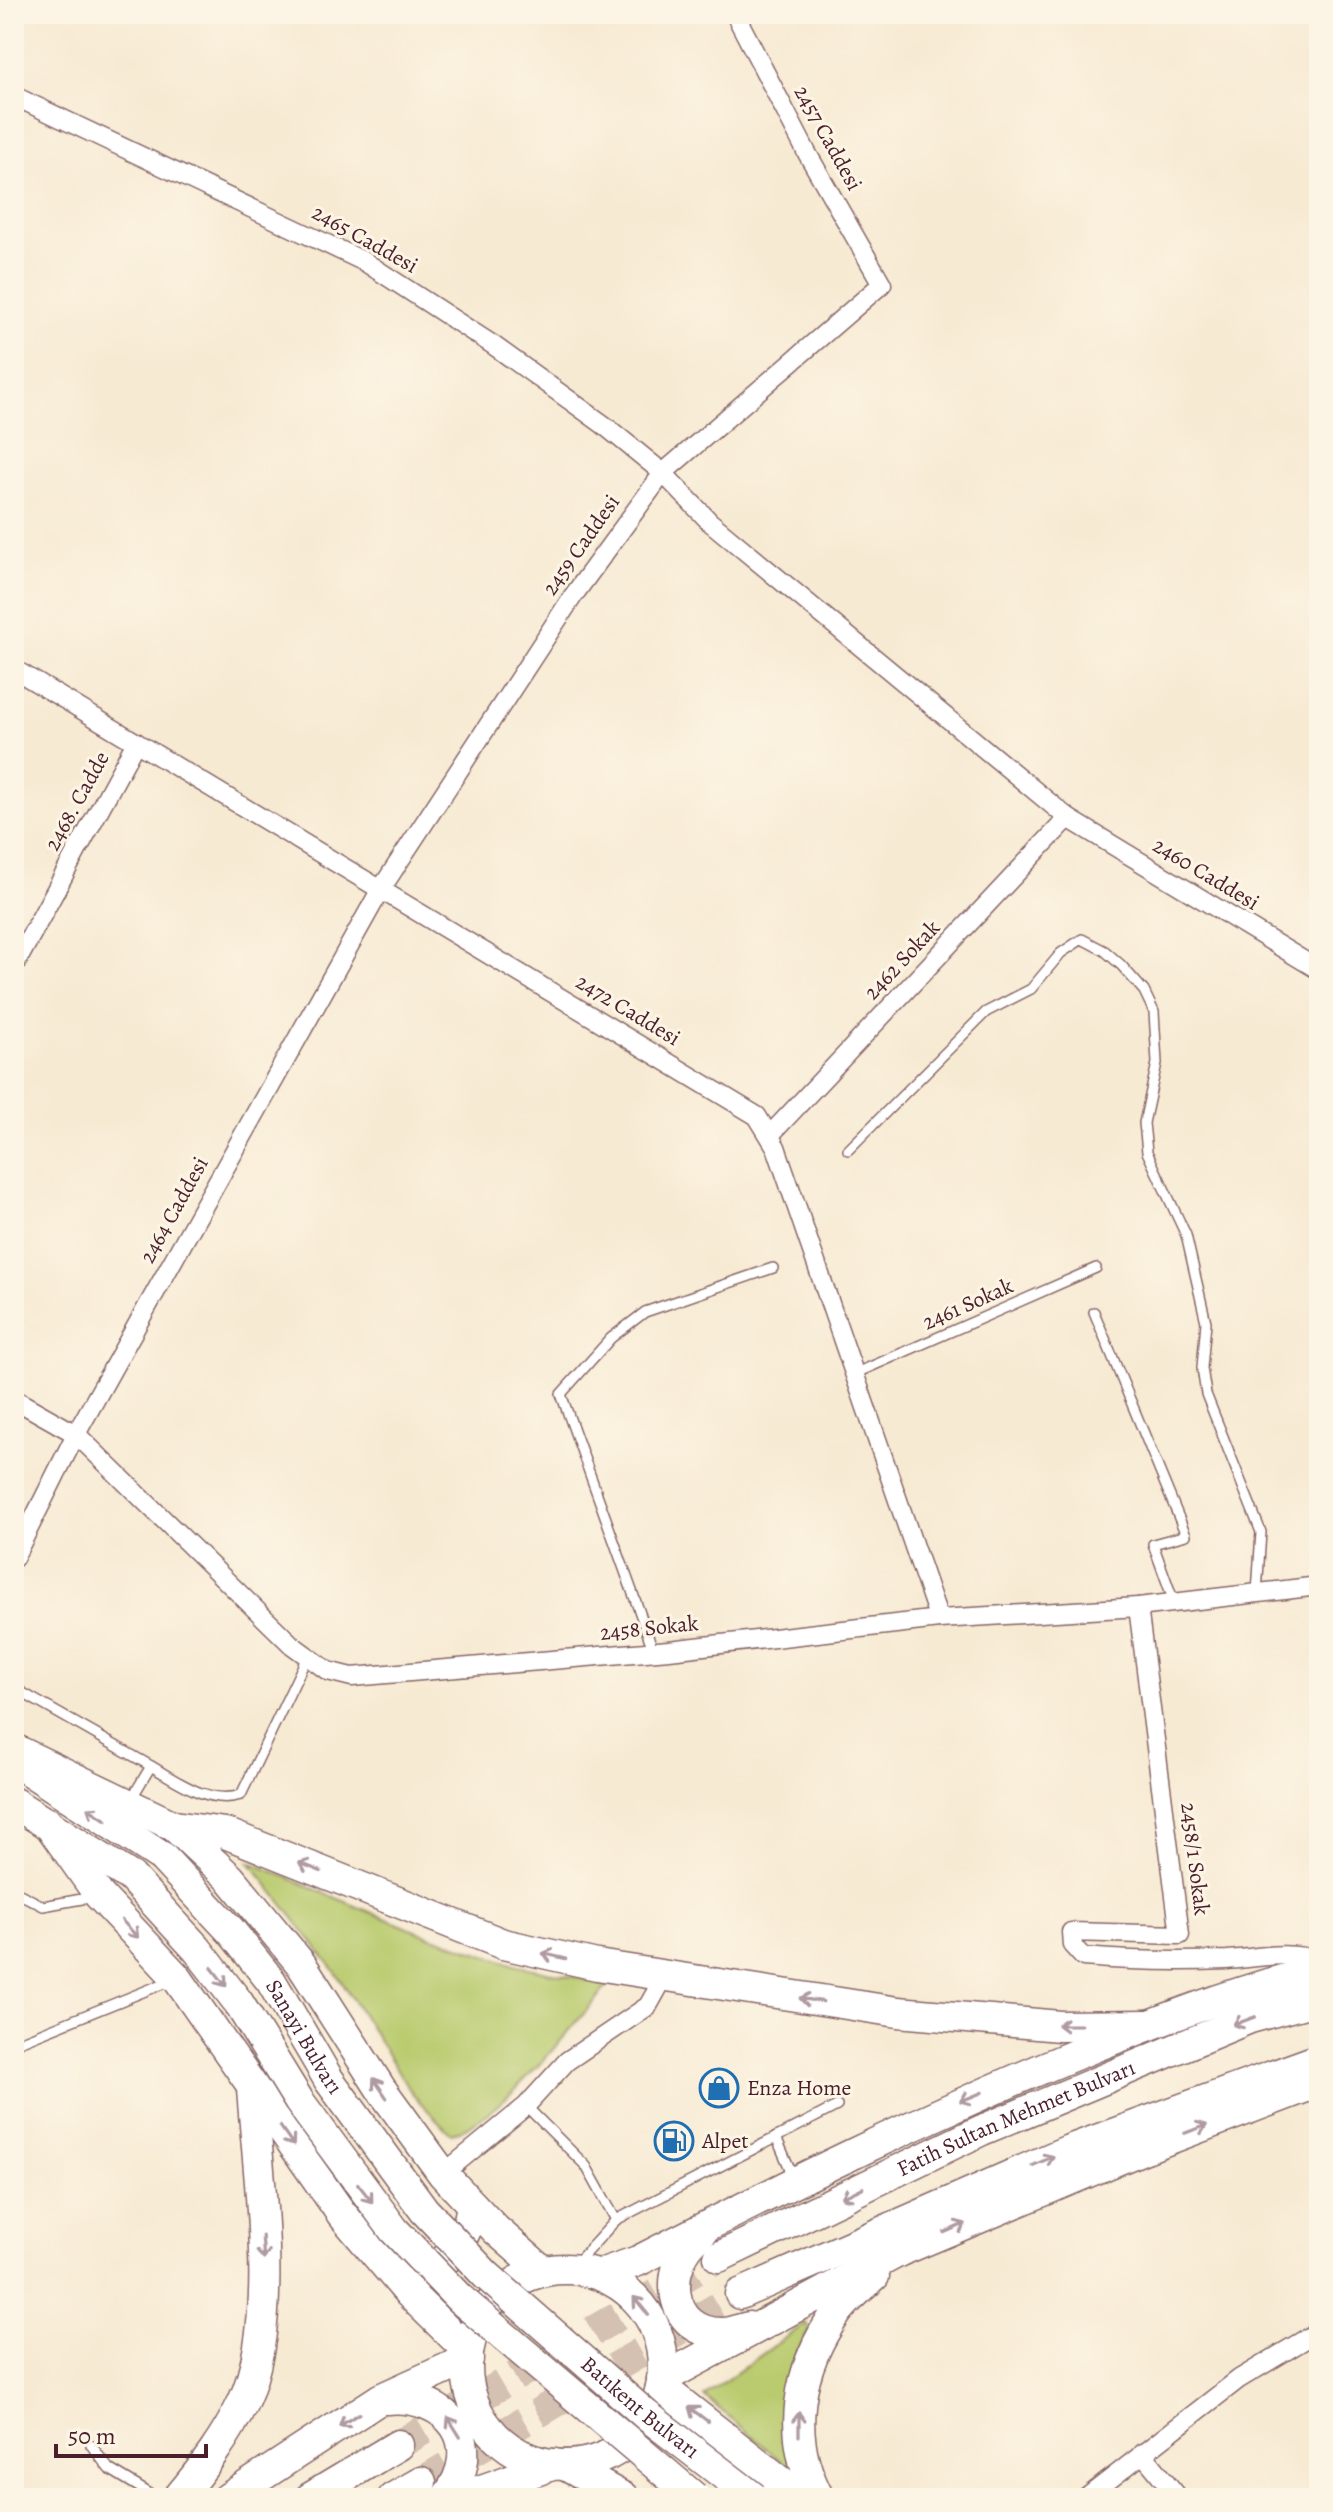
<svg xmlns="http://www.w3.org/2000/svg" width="1333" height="2512" font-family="Alegreya,serif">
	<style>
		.green { fill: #b9cb6e; stroke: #82754c; stroke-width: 2 }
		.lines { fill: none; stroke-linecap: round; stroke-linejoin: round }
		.trunk-tunnel { stroke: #d4c1b1; stroke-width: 30; stroke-dasharray: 30 15; stroke-linecap: butt }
		.service-casing { stroke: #876666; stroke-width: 12 }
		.minor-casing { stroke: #876666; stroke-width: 21 }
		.primary-casing { stroke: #876666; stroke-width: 33 }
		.trunk-casing { stroke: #876666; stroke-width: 33 }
		.service { stroke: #fff; stroke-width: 9 }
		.minor { stroke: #fff; stroke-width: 18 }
		.primary { stroke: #fff; stroke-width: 30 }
		.trunk { stroke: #fff; stroke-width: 30 }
		.primary-bridge-casing { stroke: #876666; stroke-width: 33; stroke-linecap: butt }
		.primary-bridge { stroke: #fff; stroke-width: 30 }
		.oneway { stroke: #ae9aa0 }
		.labels { text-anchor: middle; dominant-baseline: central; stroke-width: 6; stroke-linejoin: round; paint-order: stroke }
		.street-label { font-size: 22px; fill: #4a1f2b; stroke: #fcf5e5 }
		.poi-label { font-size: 22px; fill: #4a1f2b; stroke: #fcf5e5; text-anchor: start }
	</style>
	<rect width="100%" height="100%" fill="#fcf5e5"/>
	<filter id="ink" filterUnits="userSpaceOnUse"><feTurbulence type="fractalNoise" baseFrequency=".0125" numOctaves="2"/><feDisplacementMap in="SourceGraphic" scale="16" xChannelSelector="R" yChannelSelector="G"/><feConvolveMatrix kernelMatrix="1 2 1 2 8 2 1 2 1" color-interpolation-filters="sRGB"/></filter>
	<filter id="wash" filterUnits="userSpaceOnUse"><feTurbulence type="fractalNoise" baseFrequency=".006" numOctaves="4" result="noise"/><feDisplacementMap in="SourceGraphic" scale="32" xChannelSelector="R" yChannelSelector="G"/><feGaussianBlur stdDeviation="1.8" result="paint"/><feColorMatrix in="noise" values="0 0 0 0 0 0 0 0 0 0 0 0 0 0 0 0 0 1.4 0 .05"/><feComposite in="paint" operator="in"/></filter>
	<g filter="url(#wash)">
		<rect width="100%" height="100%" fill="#f7ead3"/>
		<g class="green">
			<path d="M250,1862L418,1932L518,1966L609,1984C578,2020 493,2128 450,2133L413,2095L335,1971Z"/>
			<path d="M806,2323L809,2330C777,2386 780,2409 792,2470L704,2396Z"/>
		</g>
	</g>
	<g filter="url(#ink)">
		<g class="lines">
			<g class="trunk-tunnel">
				<polyline points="398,2445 719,2257"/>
				<polyline points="421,2482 740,2294"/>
			</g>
			<defs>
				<g id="service">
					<polyline points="848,1150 986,1012 1031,989 1061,953 1082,939 1105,951 1121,965 1144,991 1154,1012 1157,1063 1144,1123 1147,1152 1186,1235 1206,1322 1202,1368 1206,1394 1261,1532 1257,1593"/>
					<polyline points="1094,1312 1186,1535 1153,1544 1174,1602"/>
					<polyline points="854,1374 1096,1268"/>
					<polyline points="654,1652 561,1394 611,1338 645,1312 773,1268"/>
					<polyline points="14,1688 151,1766 130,1801"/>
					<path d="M151,1766C179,1782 209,1805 241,1795L307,1657"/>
					<polyline points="14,1891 43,1906 93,1897"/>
					<polyline points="14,2044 170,1981"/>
					<polyline points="526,2106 586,2166 616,2220"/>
					<polyline points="776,2137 794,2178"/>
					<polyline points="572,2268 616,2220 837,2106"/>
					<polyline points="91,2445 109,2469 157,2498"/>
				</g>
				<g id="minor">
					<polyline points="14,96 365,262 493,345 604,425 663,473 710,522 1068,818 1319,970"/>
					<polyline points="14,669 757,1116 776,1147 939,1619"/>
					<polyline points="14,967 136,742"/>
					<polyline points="770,1135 1068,818"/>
					<polyline points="14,1399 76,1434 292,1645 328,1671 352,1677 669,1650 939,1619 1138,1607 1319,1586"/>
					<polyline points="14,1558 76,1434 381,889 573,596 663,473 882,284 807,153 735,14"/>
					<path d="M1138,1607L1180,1935L1071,1932L1072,1945L1083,1957C1131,1961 1179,1962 1227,1960C1258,1958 1288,1950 1319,1961"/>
					<polyline points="443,2174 526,2106 567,2061 648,2006 663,1979"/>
					<polyline points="1142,2453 1179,2498"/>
					<polyline points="1086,2498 1239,2379 1319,2331"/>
				</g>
				<g id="primary">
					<polyline points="14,1761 162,1857"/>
					<polyline points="14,1803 131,1877"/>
				</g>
				<g id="trunk">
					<polyline points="14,1749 174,1826 230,1878 301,1964 381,2089 443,2174 496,2230 543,2271"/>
					<polyline points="48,1823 99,1895 177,1978 341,2213 409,2293 468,2351"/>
					<polyline points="174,1826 225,1833 503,1944 597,1965 898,2012 1060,2026 1147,2025"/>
					<path d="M701,2234C661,2263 666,2335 724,2333C732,2332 741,2329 749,2327"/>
					<path id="s1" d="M719,2257L982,2130L1250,2018L1319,1999"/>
					<circle cx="565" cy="2367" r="98"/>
					<path d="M600,2274L638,2261C781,2188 923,2117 1072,2056C1153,2023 1234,1991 1319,1970"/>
					<path d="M408,2279C446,2269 467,2243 472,2205"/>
					<polyline points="740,2294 1069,2150 1319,2059"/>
					<polyline points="662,2379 898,2252 1143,2149 1319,2082"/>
					<polyline points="661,2387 802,2498"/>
					<path d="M386,2399C448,2393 488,2444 446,2498"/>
					<polyline points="565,2465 624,2498"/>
					<path d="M178,2498C203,2468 226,2438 243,2402C281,2320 258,2178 252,2088"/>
					<polyline points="228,2498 380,2399 468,2359"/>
					<polyline points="310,2498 398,2445"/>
					<polyline points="393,2498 421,2482"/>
					<polyline points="459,2498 555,2464"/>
					<path d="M819,2498C785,2436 797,2367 838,2311C848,2298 862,2287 874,2276"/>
				</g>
			</defs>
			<use href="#service" class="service-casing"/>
			<use href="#minor" class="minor-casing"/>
			<use href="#primary" class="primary-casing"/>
			<use href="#trunk" class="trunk-casing"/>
			<use href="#service" class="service"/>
			<use href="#minor" class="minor"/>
			<use href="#primary" class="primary"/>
			<use href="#trunk" class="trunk"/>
			<defs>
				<g id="primary-bridge">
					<path id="s2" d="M162,1857L231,1931L271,1981L329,2080L424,2210L486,2275L646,2415L754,2498"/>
					<polyline points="131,1877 197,1949 238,2002 299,2101 394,2230 459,2298 695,2498"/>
				</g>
			</defs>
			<use href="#primary-bridge" class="primary-bridge-casing"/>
			<use href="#primary-bridge" class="primary-bridge"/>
		</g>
		<defs><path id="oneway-shaft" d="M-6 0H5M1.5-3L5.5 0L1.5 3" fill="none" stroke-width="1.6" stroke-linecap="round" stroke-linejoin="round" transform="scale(2)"/></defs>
		<g class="oneway">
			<use href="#oneway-shaft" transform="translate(97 1814) rotate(-147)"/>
			<use href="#oneway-shaft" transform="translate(310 1867) rotate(-158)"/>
			<use href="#oneway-shaft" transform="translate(130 1929) rotate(47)"/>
			<use href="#oneway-shaft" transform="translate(554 1956) rotate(-167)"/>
			<use href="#oneway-shaft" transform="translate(219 1977) rotate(52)"/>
			<use href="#oneway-shaft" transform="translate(811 2000) rotate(-172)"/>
			<use href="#oneway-shaft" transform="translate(1244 2021) rotate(159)"/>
			<use href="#oneway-shaft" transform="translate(1069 2025) rotate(-180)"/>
			<use href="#oneway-shaft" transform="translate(380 2088) rotate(-124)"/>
			<use href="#oneway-shaft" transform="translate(971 2097) rotate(158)"/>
			<use href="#oneway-shaft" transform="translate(1196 2129) rotate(-21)"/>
			<use href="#oneway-shaft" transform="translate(287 2136) rotate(55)"/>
			<use href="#oneway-shaft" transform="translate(1043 2161) rotate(-24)"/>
			<use href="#oneway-shaft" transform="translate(365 2193) rotate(52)"/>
			<use href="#oneway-shaft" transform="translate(852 2193) rotate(154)"/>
			<use href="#oneway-shaft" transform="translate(955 2228) rotate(-23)"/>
			<use href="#oneway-shaft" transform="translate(263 2248) rotate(86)"/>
			<use href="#oneway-shaft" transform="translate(641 2306) rotate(-129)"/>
			<use href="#oneway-shaft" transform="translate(698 2414) rotate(-143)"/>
			<use href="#oneway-shaft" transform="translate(349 2420) rotate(147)"/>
			<use href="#oneway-shaft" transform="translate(799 2424) rotate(-90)"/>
			<use href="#oneway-shaft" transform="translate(454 2427) rotate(-122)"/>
		</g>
	</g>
	<defs>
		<symbol id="shop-ring" viewBox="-11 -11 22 22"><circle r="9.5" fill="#fcf5e5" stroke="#1f6fb2" stroke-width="1.5"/><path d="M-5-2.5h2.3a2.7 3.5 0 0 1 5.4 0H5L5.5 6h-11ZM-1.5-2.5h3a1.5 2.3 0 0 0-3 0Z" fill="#1f6fb2"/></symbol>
		<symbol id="fuel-ring" viewBox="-11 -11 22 22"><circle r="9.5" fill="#fcf5e5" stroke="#1f6fb2" stroke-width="1.5"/><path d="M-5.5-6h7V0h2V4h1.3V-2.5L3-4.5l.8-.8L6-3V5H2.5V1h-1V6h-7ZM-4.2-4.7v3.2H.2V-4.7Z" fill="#1f6fb2"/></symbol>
	</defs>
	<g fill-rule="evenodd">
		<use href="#shop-ring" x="697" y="2066" width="44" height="44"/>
		<use href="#fuel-ring" x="652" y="2119" width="44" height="44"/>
	</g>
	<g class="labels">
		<g class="street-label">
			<text transform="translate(828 138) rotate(61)">2457 Caddesi</text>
			<text transform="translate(365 239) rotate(29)">2465 Caddesi</text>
			<text transform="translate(581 545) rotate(-55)">2459 Caddesi</text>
			<text transform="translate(77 801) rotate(-61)">2468. Cadde</text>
			<text transform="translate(1206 874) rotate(31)">2460 Caddesi</text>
			<text transform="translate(902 960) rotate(-47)">2462 Sokak</text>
			<text transform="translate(628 1010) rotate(31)">2472 Caddesi</text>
			<text transform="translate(174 1210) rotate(-61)">2464 Caddesi</text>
			<text transform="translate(968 1304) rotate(-24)">2461 Sokak</text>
			<text transform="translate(649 1628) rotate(-6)">2458 Sokak</text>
			<text transform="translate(1195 1859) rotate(83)">2458/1 Sokak</text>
			<text stroke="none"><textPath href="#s2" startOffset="230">Sanayi Bulvarı</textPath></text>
			<text stroke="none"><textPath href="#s1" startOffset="328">Fatih Sultan Mehmet Bulvarı</textPath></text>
			<text stroke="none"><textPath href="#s2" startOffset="734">Batıkent Bulvarı</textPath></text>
		</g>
		<g class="poi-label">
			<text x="747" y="2088">Enza Home</text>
			<text x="702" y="2141">Alpet</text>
		</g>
	</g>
	<rect width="1333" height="2512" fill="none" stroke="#fcf5e5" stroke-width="48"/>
	<path d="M56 2444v12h150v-12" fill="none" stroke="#4a1f2b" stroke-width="4"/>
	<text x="68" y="2444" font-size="24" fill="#4a1f2b" stroke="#fcf5e5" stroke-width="6" paint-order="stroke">50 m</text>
</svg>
